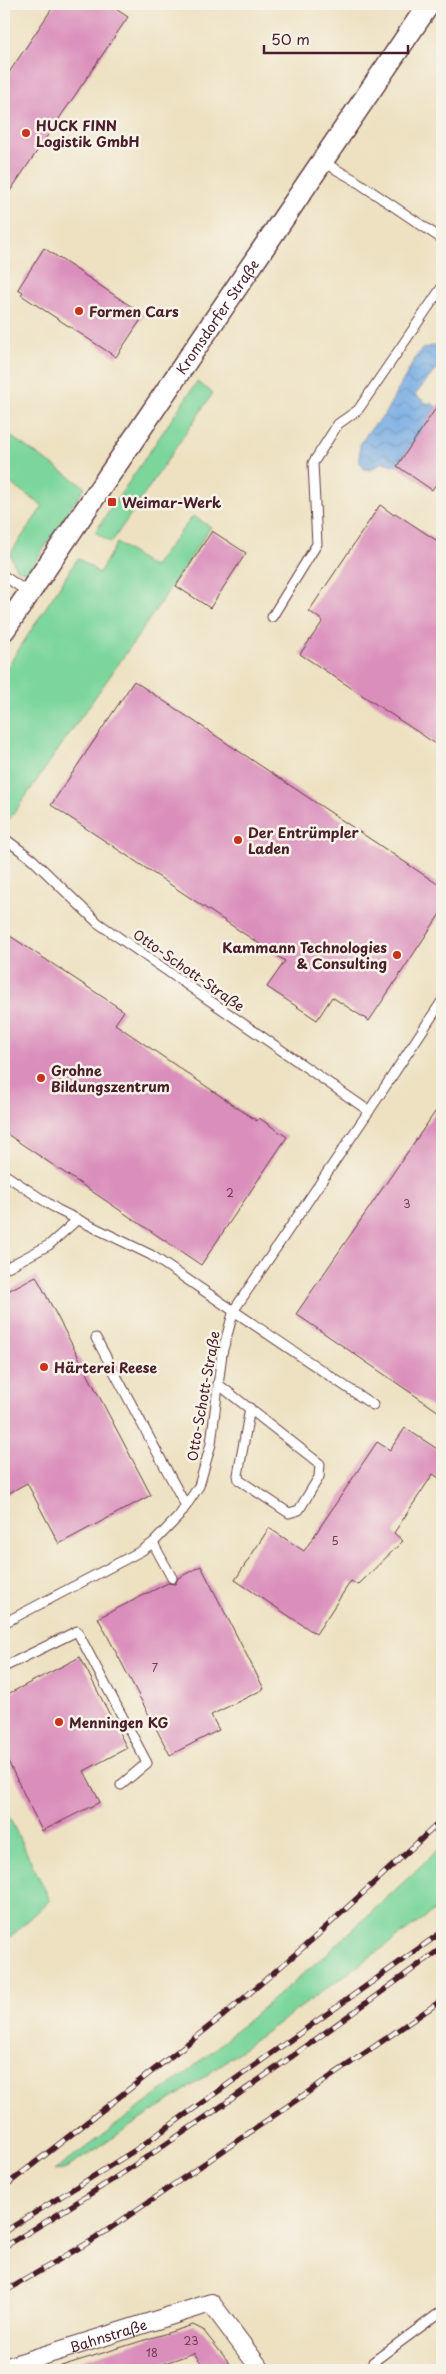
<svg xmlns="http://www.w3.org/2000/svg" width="446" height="2374" font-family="'Playpen Sans',sans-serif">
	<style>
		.green { fill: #7cd69c; stroke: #637a64 }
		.water { fill: url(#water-waves); stroke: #5f6587 }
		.building { fill: #da8ebb }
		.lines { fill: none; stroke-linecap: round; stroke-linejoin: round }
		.service-casing { stroke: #623c42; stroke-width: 11 }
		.minor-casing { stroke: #623c42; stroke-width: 20 }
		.tertiary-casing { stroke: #623c42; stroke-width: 24 }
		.service { stroke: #fff; stroke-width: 9 }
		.minor { stroke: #fff; stroke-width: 18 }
		.tertiary { stroke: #fff; stroke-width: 21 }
		.rail-casing { stroke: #4a1f2b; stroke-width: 5.5 }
		.rail { stroke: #f7f3e8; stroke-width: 4; stroke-dasharray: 11; stroke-linecap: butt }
		.poi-dot { fill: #c8321e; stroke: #f7f3e8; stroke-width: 2 }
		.labels { text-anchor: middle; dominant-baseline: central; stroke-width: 5; stroke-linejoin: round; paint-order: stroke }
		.number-label { font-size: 11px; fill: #6e3b4f }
		.poi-label { font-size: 14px; font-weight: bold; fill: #4a1f2b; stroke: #f7f3e8; text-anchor: start }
		.street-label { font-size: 14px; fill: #4a1f2b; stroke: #f7f3e8 }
	</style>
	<defs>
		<pattern id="water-waves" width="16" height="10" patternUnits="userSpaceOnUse" patternTransform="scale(1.25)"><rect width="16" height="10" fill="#74abe3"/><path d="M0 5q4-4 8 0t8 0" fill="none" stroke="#618bb8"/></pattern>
	</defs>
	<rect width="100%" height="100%" fill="#f7f3e8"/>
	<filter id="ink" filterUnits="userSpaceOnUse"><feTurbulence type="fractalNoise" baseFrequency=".02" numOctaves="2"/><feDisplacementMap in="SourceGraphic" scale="10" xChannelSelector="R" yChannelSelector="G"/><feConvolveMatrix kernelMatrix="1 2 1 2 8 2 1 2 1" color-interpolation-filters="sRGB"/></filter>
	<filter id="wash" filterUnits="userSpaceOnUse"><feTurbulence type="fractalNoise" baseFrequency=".0096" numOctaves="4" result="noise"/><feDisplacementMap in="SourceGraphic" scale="20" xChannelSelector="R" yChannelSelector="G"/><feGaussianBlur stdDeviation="1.12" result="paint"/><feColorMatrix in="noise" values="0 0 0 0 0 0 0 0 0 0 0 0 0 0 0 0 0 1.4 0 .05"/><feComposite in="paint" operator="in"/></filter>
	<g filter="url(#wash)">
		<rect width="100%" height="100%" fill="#ede1c1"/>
		<g class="green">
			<polygon points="197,382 213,393 111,543 95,532"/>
			<polygon points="4,432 85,487 28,572 16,569 10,554 43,506 4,479"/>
			<polygon points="193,516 211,527 138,636 9,820 4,816 4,672 78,558 99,573 117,543 153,567"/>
			<polygon points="4,1807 50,1900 4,1943"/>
			<polygon points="442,1846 442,1905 193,2085 67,2168 54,2171 185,2074 330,1951"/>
		</g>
		<polygon class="water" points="433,346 442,346 442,362 415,395 428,404 430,402 437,407 397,466 383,462 370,470 364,469 359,460 360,444 369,431 384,415 416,357 422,349"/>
		<g id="blocks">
			<g class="building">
				<polygon points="55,4 108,4 128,17 4,200 4,80"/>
				<polygon points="44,248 144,315 116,357 21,295 23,292 18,289"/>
				<polygon points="442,399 442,475 432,490 397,466"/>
				<polygon points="380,505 394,515 395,513 442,544 442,748 300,654 323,621 309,611"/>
				<polygon points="212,531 246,553 210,608 176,586"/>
				<polygon points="134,681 442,887 442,911 369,1021 332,997 317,1020 267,987 285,961 51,805"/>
				<polygon points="4,932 124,1011 115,1024 257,1121 259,1118 287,1137 201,1265 4,1132"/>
				<polygon points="442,1102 442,1414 296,1314"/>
				<polygon points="36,1276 151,1495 59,1544 27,1483 4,1496 4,1293"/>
				<polygon points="405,1428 442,1452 442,1480 433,1474 394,1533 403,1541 358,1585 351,1581 316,1634 235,1580 269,1528 304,1551 377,1442 390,1450"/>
				<polygon points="201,1566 264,1689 211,1715 219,1730 170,1755 98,1618 168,1583 175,1584 178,1578"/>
				<polygon points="80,1657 127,1748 84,1771 100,1802 42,1831 4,1753 4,1696"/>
				<polygon points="193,2325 203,2330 235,2370 206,2370 194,2353 145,2370 58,2370 58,2367"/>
			</g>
		</g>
	</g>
	<g filter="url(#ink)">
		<use href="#blocks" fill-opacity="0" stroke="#623c42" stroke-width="1"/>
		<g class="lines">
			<defs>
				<g id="service">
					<polyline points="323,162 353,179 442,239"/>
					<polyline points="4,576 29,593"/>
					<polyline points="272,617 317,544 313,463 338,424 358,410 442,287"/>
					<polyline points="4,838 32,859 98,923 369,1111 234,1310 222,1353 211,1444 199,1486 179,1516 153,1543 141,1551 4,1623"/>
					<polyline points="369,1111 442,1001"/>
					<polyline points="4,1174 58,1210 151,1255 373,1405"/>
					<polyline points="4,1269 49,1245 78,1219"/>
					<polyline points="96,1338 186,1506"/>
					<polyline points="218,1384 320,1464 319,1477 299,1510 289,1513 239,1480 238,1475 250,1408"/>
					<polyline points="153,1543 172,1578"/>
					<polyline points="4,1667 77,1631 147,1763 121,1785"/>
					<polyline points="379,2370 373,2362 442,2311"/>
				</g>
				<g id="minor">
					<path id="s1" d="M4,2368L211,2303L261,2370"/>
				</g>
				<g id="tertiary">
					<path id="s2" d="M4,630L429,4"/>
				</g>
			</defs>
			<use href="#service" class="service-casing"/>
			<use href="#minor" class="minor-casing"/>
			<use href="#tertiary" class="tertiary-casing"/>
			<use href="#service" class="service"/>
			<use href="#minor" class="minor"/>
			<use href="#tertiary" class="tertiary"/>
			<defs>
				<g id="rail">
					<polyline points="4,2187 224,2015 313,1939 442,1820"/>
					<polyline points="4,2232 137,2149 442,1932"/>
					<path d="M4,2247C156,2157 299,2052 442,1948"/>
					<polyline points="4,2292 96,2238 442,2000"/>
				</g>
			</defs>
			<use href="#rail" class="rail-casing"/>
			<use href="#rail" class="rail"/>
		</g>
	</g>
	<g class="poi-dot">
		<circle cx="26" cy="133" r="5"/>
		<circle cx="79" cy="311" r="5"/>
		<rect x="107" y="497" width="10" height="10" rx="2.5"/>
		<circle cx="238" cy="840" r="5"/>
		<circle cx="397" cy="955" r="5"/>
		<circle cx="41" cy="1078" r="5"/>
		<circle cx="44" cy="1367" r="5"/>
		<circle cx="59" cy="1722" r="5"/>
	</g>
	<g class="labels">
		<g class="number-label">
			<text x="230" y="1192">2</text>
			<text x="407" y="1203">3</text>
			<text x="335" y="1540">5</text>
			<text x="155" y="1667">7</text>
			<text x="191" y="2340">23</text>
			<text x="152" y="2352">18</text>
		</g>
		<g class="poi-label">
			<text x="36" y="125">HUCK FINN<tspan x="36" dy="16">Logistik GmbH</tspan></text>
			<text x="89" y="311">Formen Cars</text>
			<text x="122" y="502">Weimar-Werk</text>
			<text x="248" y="832">Der Entrümpler<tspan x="248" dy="16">Laden</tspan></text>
			<text x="387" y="947" text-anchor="end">Kammann Technologies<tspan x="387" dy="16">&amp; Consulting</tspan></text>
			<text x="51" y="1070">Grohne<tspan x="51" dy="16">Bildungszentrum</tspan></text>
			<text x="54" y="1367">Härterei Reese</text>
			<text x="69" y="1722">Menningen KG</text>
		</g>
		<g class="street-label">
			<text stroke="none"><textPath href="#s2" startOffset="379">Kromsdorfer Straße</textPath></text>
			<text transform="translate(189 970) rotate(35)">Otto-Schott-Straße</text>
			<text transform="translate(203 1396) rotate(-80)">Otto-Schott-Straße</text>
			<text stroke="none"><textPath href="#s1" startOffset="109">Bahnstraße</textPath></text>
		</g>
	</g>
	<rect width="446" height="2374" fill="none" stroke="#f7f3e8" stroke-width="20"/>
	<path d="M264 45v8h144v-8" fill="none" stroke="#4a1f2b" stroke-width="2.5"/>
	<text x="271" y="45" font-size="15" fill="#4a1f2b" stroke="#f7f3e8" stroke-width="4" paint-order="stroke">50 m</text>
</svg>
